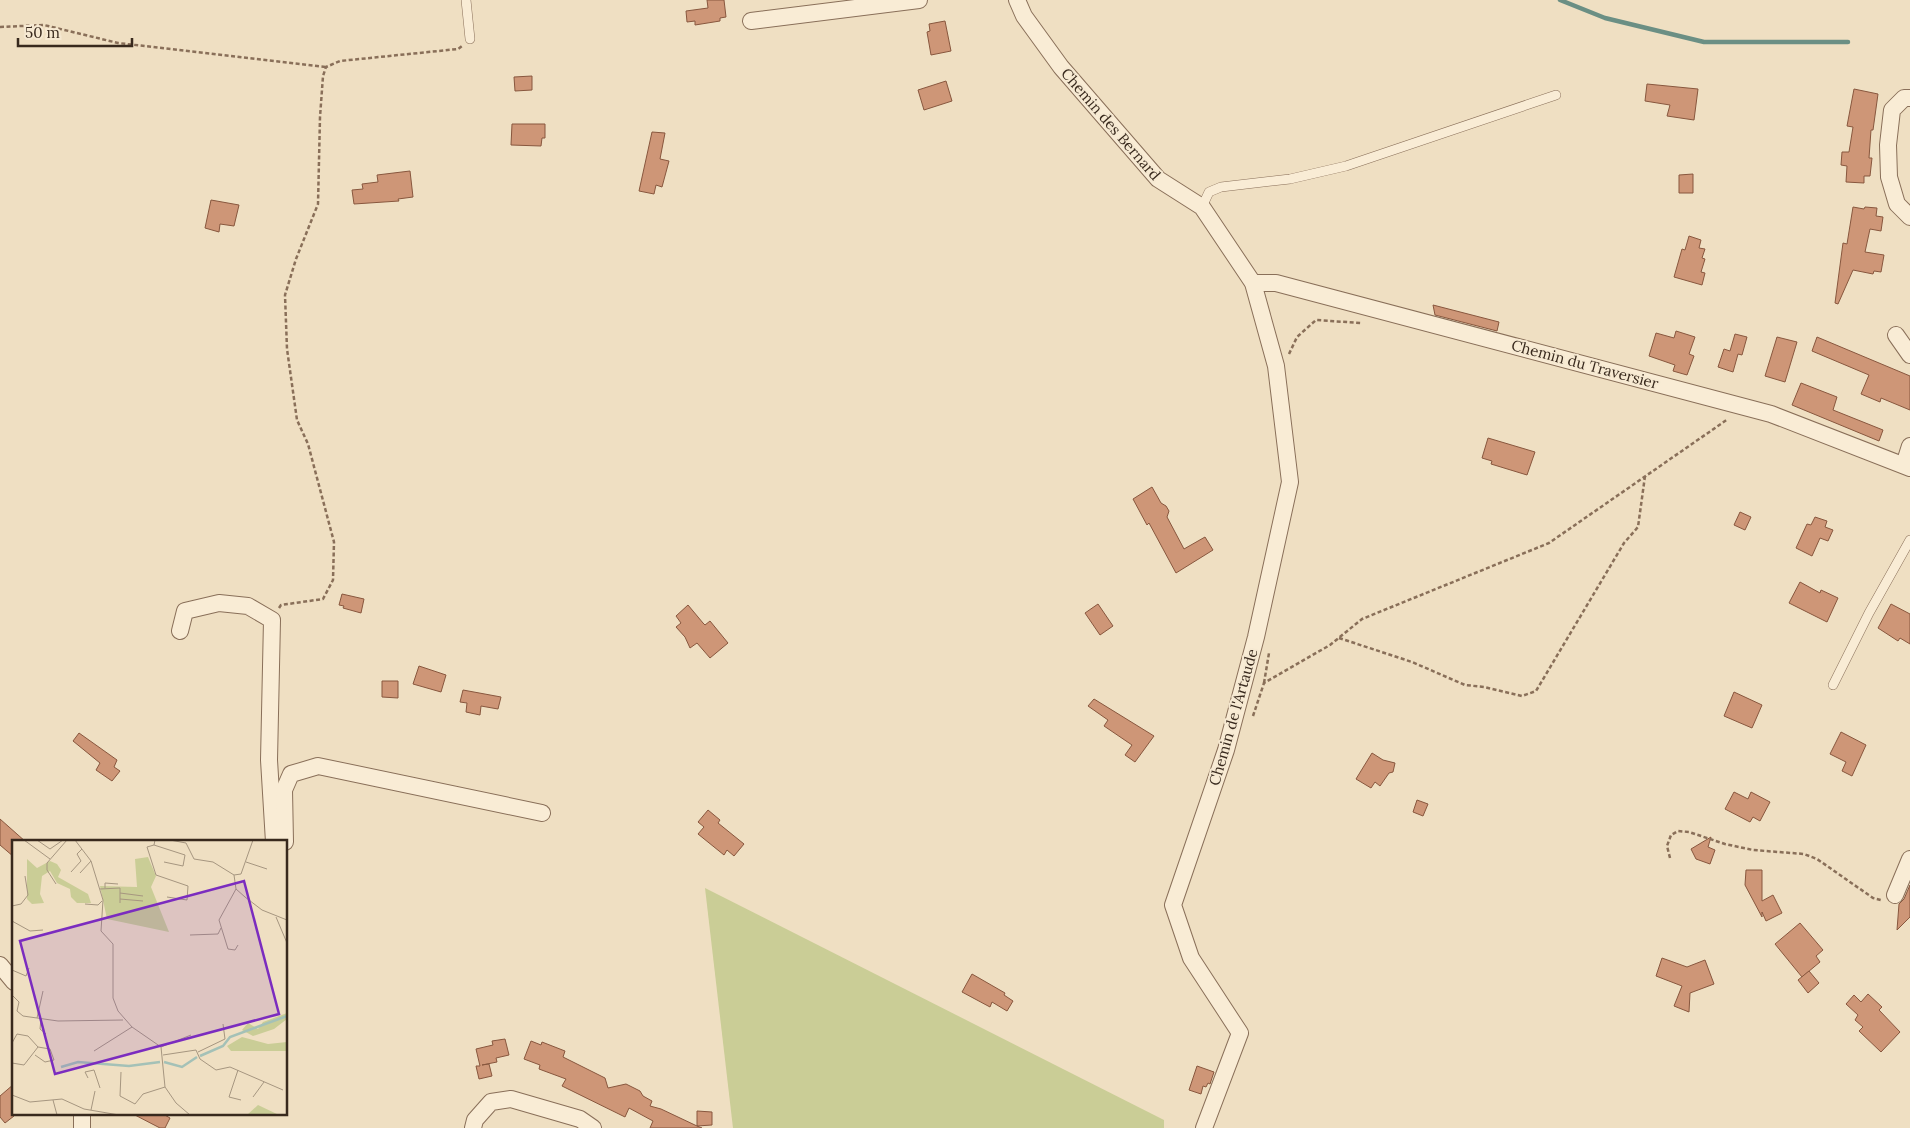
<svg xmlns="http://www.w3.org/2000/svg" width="1910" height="1128" font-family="Lora,serif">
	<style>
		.green { fill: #cacd96 }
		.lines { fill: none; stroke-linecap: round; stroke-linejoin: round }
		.stream { stroke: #6b8f84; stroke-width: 4.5 }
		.building { fill: #ce9677; stroke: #88573e }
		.lane-casing { stroke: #896f59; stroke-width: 10 }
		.street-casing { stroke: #896f59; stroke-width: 18 }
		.path { stroke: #896f59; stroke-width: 2.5; stroke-dasharray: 4 2.5; stroke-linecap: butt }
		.lane { stroke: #f9ecd5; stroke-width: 9 }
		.street { stroke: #f9ecd5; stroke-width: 16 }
		.labels { text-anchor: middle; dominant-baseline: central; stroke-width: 4; stroke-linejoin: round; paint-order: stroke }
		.street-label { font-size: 15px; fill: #38291d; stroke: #f6e9d2 }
		.inset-river { fill: none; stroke: #a4c1b7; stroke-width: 2.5 }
		.inset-road { fill: none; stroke: #a69680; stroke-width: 1 }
		.view { fill: #7b2cbf; fill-opacity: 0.15; stroke: #7b2cbf; stroke-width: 2.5 }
		.inset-edge { fill: none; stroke: #38291d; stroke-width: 2.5 }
	</style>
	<rect width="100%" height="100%" fill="#efdfc2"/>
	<polygon class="green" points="705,888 1164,1120 1164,1128 733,1128"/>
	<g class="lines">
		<polyline class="stream" points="1560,0 1605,18 1704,42 1848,42"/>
	</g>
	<g class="building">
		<polygon points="707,0 724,0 726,17 720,18 720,21 695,25 695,21 687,22 686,11 708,8"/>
		<polygon points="945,21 951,51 931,55 927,32 930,31 929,24"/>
		<polygon points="532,76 532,90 515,91 514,77"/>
		<polygon points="946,81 952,101 924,110 918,90"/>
		<polygon points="1647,84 1698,89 1694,120 1667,116 1670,105 1645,101"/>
		<polygon points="1854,89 1878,94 1873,130 1871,130 1869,158 1872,158 1870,176 1864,176 1864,183 1846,182 1847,166 1841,165 1842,152 1849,152 1853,127 1847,126"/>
		<polygon points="512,124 545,124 545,138 542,138 541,146 511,145"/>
		<polygon points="652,132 665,133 660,159 669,161 662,187 656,185 654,194 639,191"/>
		<polygon points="410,171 413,197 398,199 399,201 354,204 352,190 363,189 362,184 378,182 377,175"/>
		<polygon points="1693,174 1693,193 1679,193 1679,175"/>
		<polygon points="211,200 239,205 234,226 220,224 219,232 205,228"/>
		<polygon points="1853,207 1864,209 1865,207 1877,208 1876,216 1883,217 1881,231 1870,229 1865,252 1884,255 1881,272 1874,271 1873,274 1853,270 1838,304 1835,303 1843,243 1847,244"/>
		<polygon points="1689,236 1701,240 1699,248 1705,249 1702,258 1705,259 1701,272 1705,273 1702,285 1674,277 1682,249 1685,250"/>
		<polygon points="1433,305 1499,322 1497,331 1435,315"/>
		<polygon points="1676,331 1695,337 1689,354 1694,356 1687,375 1673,371 1675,365 1649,356 1656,333 1674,338"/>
		<polygon points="1735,334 1747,337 1742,355 1738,354 1733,372 1718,367 1724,349 1730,351"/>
		<polygon points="1777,337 1797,342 1785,382 1765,376"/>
		<polygon points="1817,337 1910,376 1910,410 1881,398 1880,402 1861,394 1869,375 1812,351"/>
		<polygon points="1801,383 1837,397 1833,410 1883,430 1879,441 1792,405"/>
		<polygon points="1488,438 1535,452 1527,475 1491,464 1492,461 1482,458"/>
		<polygon points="1152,487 1161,503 1166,506 1169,511 1167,517 1184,549 1205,537 1213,550 1176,573 1149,523 1147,525 1133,499"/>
		<polygon points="1740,512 1751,517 1745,530 1734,525"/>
		<polygon points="1815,517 1827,521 1825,527 1833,530 1828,541 1820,538 1812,556 1796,548 1807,524 1811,525"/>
		<polygon points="1800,582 1820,593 1821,590 1838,598 1827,622 1789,603"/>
		<polygon points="342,594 364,599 361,613 343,608 344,606 339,605"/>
		<polygon points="1098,604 1113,626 1100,635 1085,613"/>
		<polygon points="1891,604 1910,614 1910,644 1900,638 1898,641 1878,628"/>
		<polygon points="688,605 703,623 705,625 710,621 728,643 710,658 697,643 690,648 685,637 676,627 681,623 676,616"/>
		<polygon points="419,666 446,675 441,692 413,684"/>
		<polygon points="382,681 398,681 398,698 382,697"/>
		<polygon points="463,690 501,697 498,709 481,706 480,715 466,712 467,703 460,702"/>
		<polygon points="1734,692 1762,705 1752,728 1724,716"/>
		<polygon points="1094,699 1154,736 1135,762 1125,755 1132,745 1104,726 1108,720 1088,706"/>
		<polygon points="1841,732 1866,745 1852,776 1842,771 1846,762 1830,754"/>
		<polygon points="79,733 117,760 114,767 120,771 112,781 96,770 100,763 73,741"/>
		<polygon points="1372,753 1383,760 1395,763 1393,772 1389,773 1380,786 1375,782 1371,788 1356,779"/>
		<polygon points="1734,792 1748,799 1751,792 1770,802 1760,821 1753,817 1750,822 1725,809"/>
		<polygon points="1417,800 1428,804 1423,816 1413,812"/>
		<polygon points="708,810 720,820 718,823 744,844 734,856 727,850 724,855 698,834 704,827 698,822"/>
		<polygon points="0,819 26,842 14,842 14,857 0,845"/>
		<polygon points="1711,837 1708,847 1715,850 1710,864 1696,859 1691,849"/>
		<polygon points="1746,870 1762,870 1762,901 1773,895 1782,913 1766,921 1762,912 1762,917 1745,885"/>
		<polygon points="1910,885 1910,917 1897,930 1899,904 1904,899"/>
		<polygon points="1800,923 1823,950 1816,956 1820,962 1802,977 1775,944"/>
		<polygon points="1662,958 1687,967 1705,960 1714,984 1690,993 1689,1012 1674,1006 1682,986 1656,976"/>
		<polygon points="1809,971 1819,983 1808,993 1798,980"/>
		<polygon points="972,974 1005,993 1004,995 1013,1001 1007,1011 992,1002 990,1007 962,992"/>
		<polygon points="1868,994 1882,1007 1879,1010 1900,1032 1881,1052 1859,1031 1863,1027 1855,1020 1858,1015 1846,1004 1854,995 1861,1002"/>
		<polygon points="505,1039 509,1055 496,1058 497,1062 482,1065 489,1064 492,1076 479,1079 476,1066 480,1066 476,1049 493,1045 492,1041"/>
		<polygon points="531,1041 541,1045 542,1042 565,1051 563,1057 605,1078 608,1088 626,1084 640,1091 643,1096 652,1101 650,1106 661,1109 697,1126 697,1111 712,1112 712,1125 697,1126 702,1128 650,1128 653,1121 629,1108 625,1117 562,1086 566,1079 539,1069 540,1065 524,1059"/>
		<polygon points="1197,1066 1214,1072 1210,1084 1208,1083 1206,1087 1203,1086 1201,1094 1189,1090"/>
		<polygon points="14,1084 14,1116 5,1123 0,1117 0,1096"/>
		<polygon points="133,1114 163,1114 170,1118 165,1128 160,1128"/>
	</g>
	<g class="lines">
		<defs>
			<g id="lane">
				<polyline points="466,0 470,39"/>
				<polyline points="1202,207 1209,192 1221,187 1290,179 1346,166 1556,95"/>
				<polyline points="1833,685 1869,613 1910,540"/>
			</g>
			<g id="street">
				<polyline points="1017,0 1024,16 1061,67 1158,179 1202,207 1253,283 1276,366 1290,482 1256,637 1226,750 1173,905 1191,958 1240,1033 1204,1128"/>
				<polyline points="751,21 919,0"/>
				<polyline points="1910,98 1904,98 1892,110 1888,145 1889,177 1897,204 1910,217"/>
				<polyline points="1253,283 1276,283 1771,414 1910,468"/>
				<polyline points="1896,335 1910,355"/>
				<polyline points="1904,465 1910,446"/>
				<polyline points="180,631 185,611 219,603 248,606 272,620 269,760 274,842"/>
				<polyline points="285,842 284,790 291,774 318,766 542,813"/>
				<polyline points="1895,895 1910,859"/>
				<polyline points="0,965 14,982"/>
				<polyline points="82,1114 82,1128"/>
				<polyline points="473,1128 475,1120 491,1102 511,1099 580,1119 593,1128"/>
			</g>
		</defs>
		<use href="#lane" class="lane-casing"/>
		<use href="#street" class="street-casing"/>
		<g class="path">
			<polyline points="0,27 44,25 118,43 326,67"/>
			<polyline points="1289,354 1297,337 1316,320 1361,323"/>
			<polyline points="279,608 281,605 323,599 333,580 334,542 308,444 297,420 287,349 285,295 296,259 318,204 320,117 323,76 326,67 340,61 458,49 462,46"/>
			<polyline points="1339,638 1412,662 1465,685 1484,687 1522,696 1536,691 1624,543 1638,527 1645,476"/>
			<polyline points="1264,683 1269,653"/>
			<polyline points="1253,716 1264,683 1330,645 1362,619 1549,543 1728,419"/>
			<polyline points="1670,858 1667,846 1671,835 1678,831 1689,832 1725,844 1753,850 1804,854 1817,859 1873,898 1881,900"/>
		</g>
		<use href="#lane" class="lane"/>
		<use href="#street" class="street"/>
	</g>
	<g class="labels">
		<g class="street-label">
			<text transform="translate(1111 124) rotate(49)">Chemin des Bernard</text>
			<text transform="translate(1585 364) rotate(15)">Chemin du Traversier</text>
			<text transform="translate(1233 717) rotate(-74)">Chemin de l'Artaude</text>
		</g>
	</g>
	<g transform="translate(12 840)">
		<rect width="275" height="275" fill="#efdfc2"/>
		<path d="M136,17L144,36L139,47L157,92L95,79L88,46L125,47L123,19ZM15,19L25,28L38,21L45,24L49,30L46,37L76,54L79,63H65L59,57L58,49L45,43L38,31L30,36L28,54L32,63L20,64L15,59ZM275,173V179L262,189L241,196L230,190L236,183L246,189L251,182ZM230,197L256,204L275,202V211H219L215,206ZM246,265L267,275H235Z" fill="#cacd96"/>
		<path class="inset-river" d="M188,216L211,206L218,197L275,176M152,222L170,227L185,217M49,227L66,222L117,226L148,222"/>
		<path class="inset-road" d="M12,0L38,19M25,0L38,9L51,0M63,0L79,21L91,60L89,91L101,104V158L106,171L120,187L149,207L153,247L164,263L178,275M143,0L142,5L173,15L171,26L152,22M158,0L174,3L182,19L201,22L222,35L224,49L233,57L250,70L275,80M142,5L135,7L144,35L176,46L175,60L155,57M234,22L255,29M59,32L69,21L65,14L70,9M68,33L79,21M222,35L229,34L241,0M44,44L35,30V23L55,0M93,48V43L106,44M88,49L108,48V63M108,53L131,56M108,59L131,61M73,64L86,65L90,61M0,66L9,64L16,55L13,36M264,77L275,103M207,80L216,109L223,110L226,105M207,80L224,49M0,81L18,91L31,90M178,95L206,94L209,88M0,130L14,136L17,128M0,155L7,162L5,171L11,176L46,181L111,180M25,178L31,151M29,179L28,189L34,194M0,203L5,194L16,196L26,207L38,209L42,220L33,222L23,215M149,207L179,195M82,211L120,187M186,212L213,199L211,184M151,215L184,210L188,219L204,230L218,227L271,250M0,223L12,225L26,207M226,230L217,257L229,260M109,232L108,256L123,264L131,254L153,247M76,238L73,232L82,230L88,248M0,255L18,262L50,259L72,269L107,275M241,257L252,242M41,260L45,275M79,270L83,251"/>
		<path class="view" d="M232,41L267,174L43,234L8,101Z"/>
		<rect width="275" height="275" class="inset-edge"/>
	</g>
	<path d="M18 38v8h114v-8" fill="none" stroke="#38291d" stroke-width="2.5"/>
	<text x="25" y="38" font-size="15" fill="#38291d" stroke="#f6e9d2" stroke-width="4" paint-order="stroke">50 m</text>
</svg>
